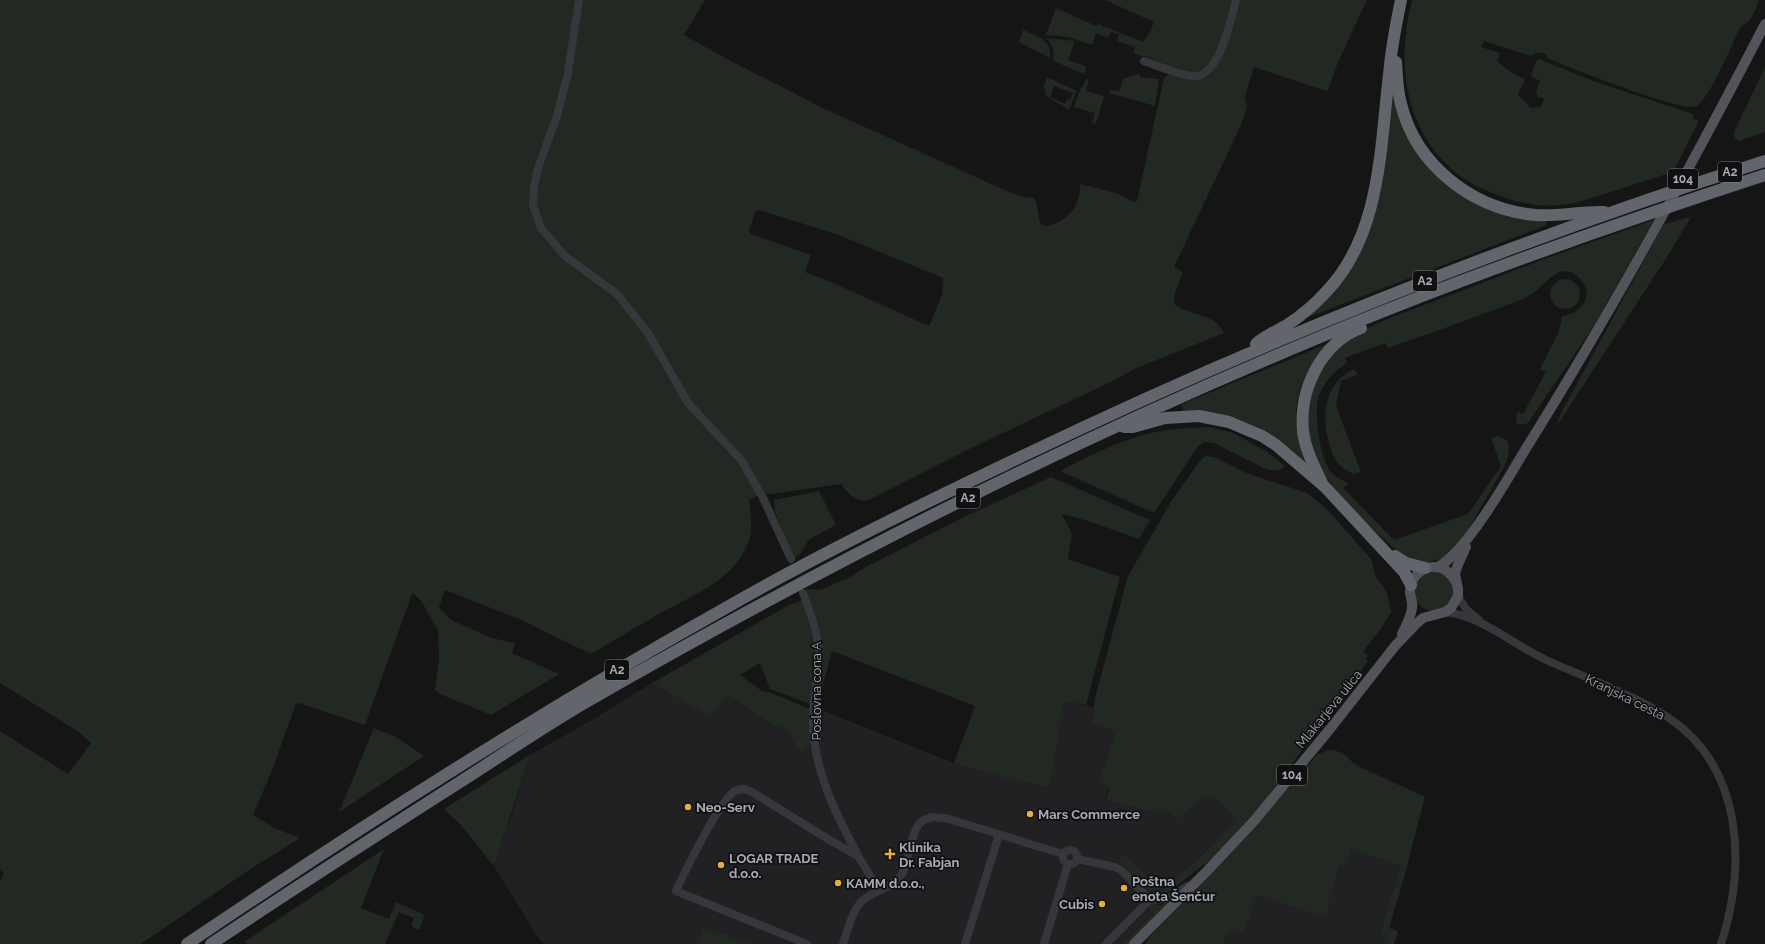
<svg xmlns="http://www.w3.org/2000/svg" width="1765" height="944" font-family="Raleway,sans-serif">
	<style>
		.built { fill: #212123 }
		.green { fill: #212922; fill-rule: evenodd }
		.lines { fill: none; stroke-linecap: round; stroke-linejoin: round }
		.minor { stroke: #36373b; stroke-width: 8 }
		.major { stroke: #52545a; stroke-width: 10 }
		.highway { stroke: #62656b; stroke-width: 12 }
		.poi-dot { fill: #e3af40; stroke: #101011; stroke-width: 1.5 }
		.labels { text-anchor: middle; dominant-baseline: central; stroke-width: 3.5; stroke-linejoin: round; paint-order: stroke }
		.shield { fill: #101011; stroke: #7a7c84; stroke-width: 1 }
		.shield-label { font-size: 12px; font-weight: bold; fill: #a7abb5 }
		.street-label { font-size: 13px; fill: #a7abb5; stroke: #101011 }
		.poi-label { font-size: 13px; font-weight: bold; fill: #a7abb5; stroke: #101011; text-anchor: start }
	</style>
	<rect width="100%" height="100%" fill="#151516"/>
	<g class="built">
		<polygon points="652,683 711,716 728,695 777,728 778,726 810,745 809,716 817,708 951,762 964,765 1063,702 1094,707 1092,723 1115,732 1104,767 1108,787 1106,800 1139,809 1172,814 1205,795 1213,795 1238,821 1162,891 1125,854 1119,861 1150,892 1154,890 1160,896 1148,909 1153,914 1122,944 753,944 704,927 697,944 544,944 536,934 493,865 496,861 514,807 529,757 528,756 592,720"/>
		<polygon points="1352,850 1401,866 1380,933 1388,937 1385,944 1224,944 1229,930 1243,934 1256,895 1330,904 1327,903 1340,866 1346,867"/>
	</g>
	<g class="green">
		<path d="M0,0H705L684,35L725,58L825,109L1007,191L1025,198L1033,197L1036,201L1040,223C1048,232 1069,217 1074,208C1078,202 1081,191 1080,184L1116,193L1134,202L1137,201L1164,78L1169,74L1181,73V69C1164,68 1166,66 1152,59C1147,56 1139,56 1134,53L1135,47L1117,41L1119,35L1111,32L1108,38L1096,33L1092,45L1069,37L1046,35L1056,8L1096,26L1098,24L1143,42L1150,32L1154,22L1105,0H1367L1338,62L1328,90L1326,91L1254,67L1245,96L1247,107L1241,125L1174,267L1183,272L1175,293L1174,304C1189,316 1216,313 1224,333L1134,369L1115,380L967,450L871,499C858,504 849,495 841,484L757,496L749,500C751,517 754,533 746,548C729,583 689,597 657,615C635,628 613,641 591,654L519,619L445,590L439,607L451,620L492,638L515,643L512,653L559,674L491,715L440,694L435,690L439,659L438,631L422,602L413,593L412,594L365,725L299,703L296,704L272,770L253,815L274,828L300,838L249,870L141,944H0V881L4,873L0,870V731L68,774L91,743L79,732L0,683ZM759,210L836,234L943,278L942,295L929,326L831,282L805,272L811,255L751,234L749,230L756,211Z"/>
		<path d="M1412,0H1759C1757,6 1754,14 1750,19C1748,23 1744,23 1741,27C1732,43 1710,98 1697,106C1684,114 1566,66 1547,58L1546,55C1540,51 1537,52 1531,56L1484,41L1481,47L1500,53L1497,61L1512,73L1524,79L1525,82L1518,93V95L1531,108L1540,107L1544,101L1543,98L1538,97L1536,91L1540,81L1531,76L1536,61L1539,59L1596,82L1693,114L1694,119L1699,121L1673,172L1579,202C1550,209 1520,205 1493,193C1483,189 1472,185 1463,178C1405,136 1395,65 1412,0Z"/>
		<path d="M1023,30C1037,36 1053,40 1050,58L1019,42Z"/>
		<path d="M1046,38L1075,41L1068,60L1085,66L1086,70L1084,74L1053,61C1055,52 1053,45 1046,38Z"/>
		<polygon points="1765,67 1765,132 1739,141 1735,139 1733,134"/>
		<polygon points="1139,73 1140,77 1159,79 1155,106 1109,93 1111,90 1119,91 1123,79"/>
		<path d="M1047,77L1077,91L1069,110L1046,96L1044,86ZM1054,86L1073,93L1070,100L1067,99L1065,104L1050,97Z"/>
		<polygon points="1087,79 1089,79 1086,91 1104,96 1099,115 1095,124 1092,123 1095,113 1074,107 1079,92"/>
		<polygon points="1392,91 1423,160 1434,174 1461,195 1544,219 1547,225 1306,318 1357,252"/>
		<polygon points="1691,217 1667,257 1556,427 1561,413 1664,224"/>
		<path d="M1654,220L1593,327L1528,423L1520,425L1517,423L1516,420L1517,412L1523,414L1546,372L1540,369L1559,331L1562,316C1581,314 1596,295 1580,279C1559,257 1546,287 1530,295C1518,302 1504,306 1491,311C1457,324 1422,336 1388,348L1385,343L1345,358L1347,363C1334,371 1323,383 1318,398C1314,415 1320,461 1332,473C1337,478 1343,481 1349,483L1343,488L1394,540L1468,514L1501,466L1491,438L1497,436L1501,437L1507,441L1509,446L1508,457L1504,467L1465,535L1444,558L1420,564L1398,552L1355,513L1326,478L1308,441L1309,394L1324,362L1352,335L1385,320L1547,258Z"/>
		<circle cx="1565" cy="294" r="15"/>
		<path d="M1327,344C1309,368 1292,393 1297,425C1299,439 1306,453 1310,466L1293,455L1197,411H1183L1182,404Z"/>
		<path d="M1354,369L1358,374L1341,381L1336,406L1361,472L1354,474C1335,467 1331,453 1327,435C1322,409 1327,382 1354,369Z"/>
		<path d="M1208,427L1231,432L1266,451L1285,466L1280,470H1268L1214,443L1204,442L1198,446L1154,513L1060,471C1088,456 1117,442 1147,434C1167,429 1188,428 1208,427Z"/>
		<path d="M1207,456L1217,458L1246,473L1307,493L1327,509L1371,559L1376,577L1387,592L1391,612L1382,627L1363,652L1368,655L1366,659L1368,661L1260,807L1215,856L1169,892L1160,896L1154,890L1150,892L1119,861L1120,857L1125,854L1162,891L1207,850L1237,820L1213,795L1209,799L1205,795L1177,819L1172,814L1139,809L1106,800C1109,790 1111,785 1100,781L1115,732L1092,723L1095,698L1128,576L1172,500L1202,458Z"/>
		<polygon points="1051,477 1150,520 1139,539 1088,521 1062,514 1072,534 1068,559 1120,577 1086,705 1063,702 1050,787 1010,779 954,763 975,706 832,651 821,691 818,691 822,646 806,592 807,589 820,590 850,577 866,567 968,515"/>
		<polygon points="819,491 836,525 808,540 801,553 794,558 775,512 774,500"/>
		<circle cx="1434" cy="591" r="20"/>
		<polygon points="802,600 815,643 810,704 770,689 760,663 740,675 762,691 769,692 810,709 810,745 802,753 790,736 790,733 778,726 777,728 728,695 711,717 652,683 789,605"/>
		<polygon points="374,728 396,737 424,756 339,812"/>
		<path d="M1328,750C1348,751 1345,758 1358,766L1421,795L1425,796L1407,867L1389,928L1398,931L1394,944H1385L1388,937L1380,933L1401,866L1352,850L1346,867L1340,866L1328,903L1330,904L1326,917L1257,895L1243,934L1229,930L1224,944H1146L1147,940L1152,934L1227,857L1317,755Z"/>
		<polygon points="528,756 529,757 496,861 493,865 460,824 444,809"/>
		<polygon points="384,849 361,908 389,919 396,902 425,915 419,930 411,926 414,918 399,912 385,944 248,944 244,942"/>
		<polygon points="1174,900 1129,944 1122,944 1153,914 1148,909 1152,904 1161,905"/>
		<polygon points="704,927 753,944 697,944"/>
	</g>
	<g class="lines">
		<g class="minor">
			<polyline points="579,0 568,73 557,116 538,168 534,186 533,205 541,228 565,256 617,294 648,333 688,403 742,461 763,498 791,559"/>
			<path d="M1144,61C1157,66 1183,77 1197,76C1220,73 1231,19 1236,0"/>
			<path d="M803,593C809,610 817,629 819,648C819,656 817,665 817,672C815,694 811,717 814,739C819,780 838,819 858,855"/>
			<polyline points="1458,596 1466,609 1479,620"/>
			<path d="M1445,612C1480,615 1514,645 1546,660C1586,678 1633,694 1669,718C1744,769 1746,866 1721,944"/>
			<circle cx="1070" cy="857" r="7"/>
			<polyline points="1077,859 1115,867 1121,870 1150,900 1167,899 1187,886"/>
			<path d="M807,944L676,891C684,873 720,800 735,791C737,790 741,789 744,789L752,792L828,839L858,856L879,890"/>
			<path d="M843,944C848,930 852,910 863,900C875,890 896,887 903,872C908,860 912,831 920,823C928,815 939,817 949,819L1063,854"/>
			<polyline points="965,944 999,835"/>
			<polyline points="1044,944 1068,864"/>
			<polyline points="1106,944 1150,900"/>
		</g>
		<g class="major">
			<path d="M1438,567C1467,551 1507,480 1525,450C1612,311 1690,169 1765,24"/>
			<path d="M1402,634C1406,626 1411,617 1412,608C1413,602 1411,598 1410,593C1409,579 1421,566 1435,567C1445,567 1451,573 1456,582"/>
			<polyline points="1134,944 1207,871 1254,821 1330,729 1395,646 1416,624 1423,618 1445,612 1451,608 1458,596 1458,589 1455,574 1457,567 1466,547"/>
		</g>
		<g class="highway">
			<path d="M1396,62C1397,76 1397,90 1401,104C1416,165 1472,209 1535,215C1558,217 1581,211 1604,212"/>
			<path d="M1256,344C1264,336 1277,331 1287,325C1301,316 1315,304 1326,292C1381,235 1380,148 1389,75C1391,50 1396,24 1401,0"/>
			<polyline points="1124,427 1133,427 1165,418 1199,416 1229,422 1262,436 1276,445 1325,487 1404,572 1411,585"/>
			<path d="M1322,483C1314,466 1305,449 1303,431C1299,390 1321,343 1361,328"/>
			<polyline points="1395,556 1406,563 1425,568"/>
			<path d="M187,944C361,826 538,713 722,610C814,557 910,510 1006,464C1252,345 1505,244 1765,161"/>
			<path d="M211,944C293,889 377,835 460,782C502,755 543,727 586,702C821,567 1063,444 1313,340C1461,278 1612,225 1765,175"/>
		</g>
	</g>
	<g class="poi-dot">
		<circle cx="688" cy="807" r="4"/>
		<circle cx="1030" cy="814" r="4"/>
		<path d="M888 848h4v4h4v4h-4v4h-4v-4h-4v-4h4z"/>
		<circle cx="721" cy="865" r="4"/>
		<circle cx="838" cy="883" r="4"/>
		<circle cx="1124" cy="888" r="4"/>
		<circle cx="1102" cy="904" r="4"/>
	</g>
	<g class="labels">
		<g class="shield">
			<rect x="1718" y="162" width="24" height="20" rx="3"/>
			<rect x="1668" y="169" width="30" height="20" rx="3"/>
			<rect x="1413" y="271" width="24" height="20" rx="3"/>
			<rect x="956" y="488" width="24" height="20" rx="3"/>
			<rect x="605" y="660" width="24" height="20" rx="3"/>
			<rect x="1277" y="765" width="30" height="20" rx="3"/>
		</g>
		<g class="shield-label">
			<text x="1730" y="172">A2</text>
			<text x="1683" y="179">104</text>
			<text x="1425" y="281">A2</text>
			<text x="968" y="498">A2</text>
			<text x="617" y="670">A2</text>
			<text x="1292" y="775">104</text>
		</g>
		<g class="street-label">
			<text transform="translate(816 691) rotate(-90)">Poslovna cona A</text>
			<text transform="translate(1625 697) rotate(26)">Kranjska cesta</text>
			<text transform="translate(1329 709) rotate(-51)">Mlakarjeva ulica</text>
		</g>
		<g class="poi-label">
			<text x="696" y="807">Neo-Serv</text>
			<text x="1038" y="814">Mars Commerce</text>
			<text x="899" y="847">Klinika<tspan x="899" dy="15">Dr. Fabjan</tspan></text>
			<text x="729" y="858">LOGAR TRADE<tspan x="729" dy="15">d.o.o.</tspan></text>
			<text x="1132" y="881">Poštna<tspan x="1132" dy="15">enota Šenčur</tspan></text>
			<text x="846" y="883">KAMM d.o.o.,</text>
			<text x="1094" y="904" text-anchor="end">Cubis</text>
		</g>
	</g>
</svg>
